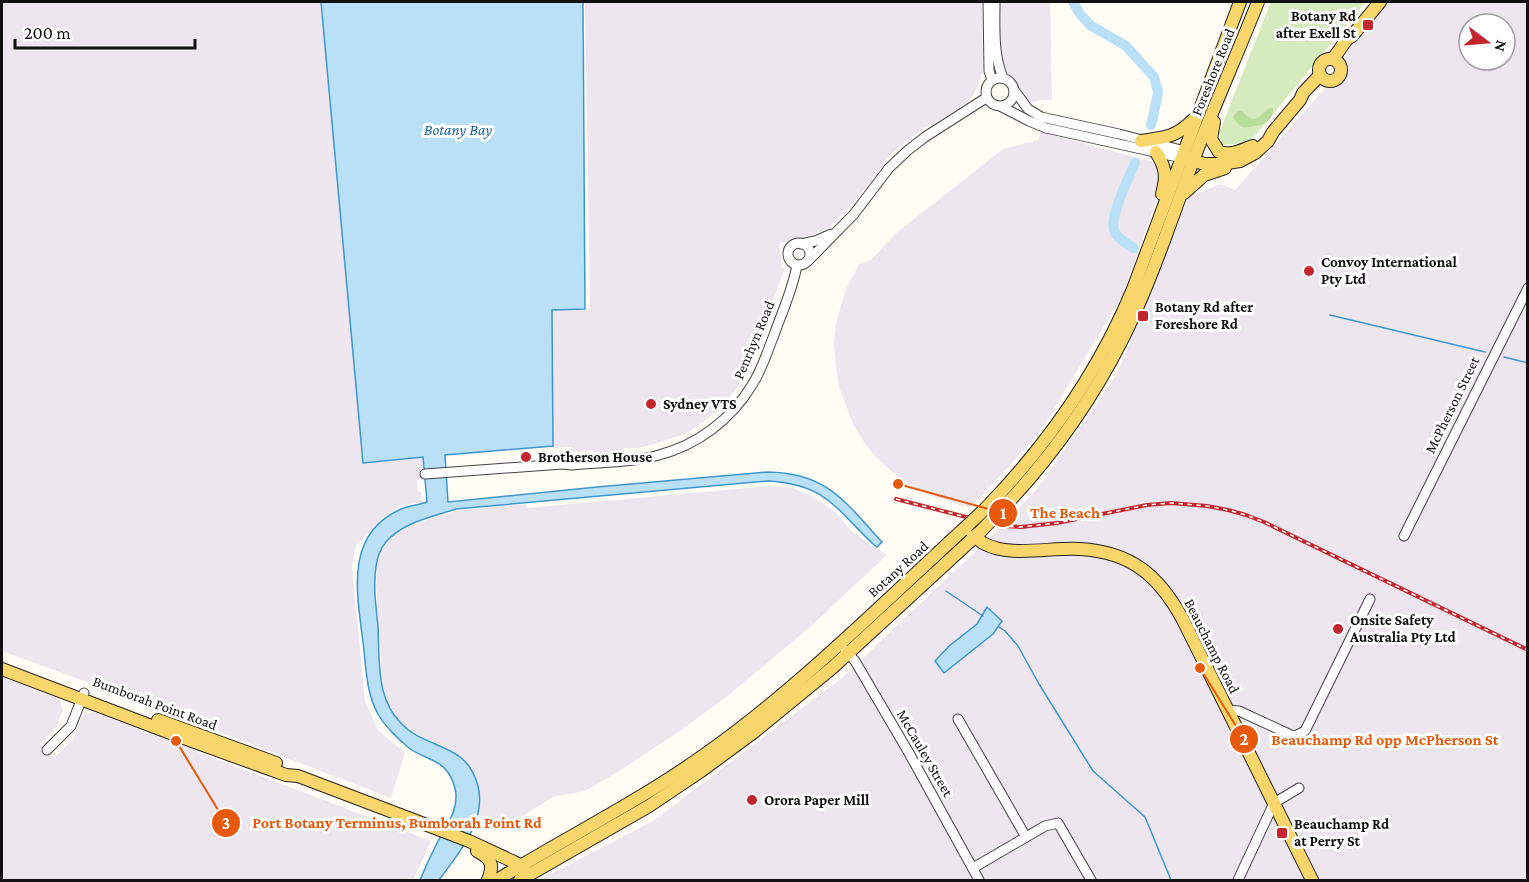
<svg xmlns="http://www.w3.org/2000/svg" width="1529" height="882" font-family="'Crimson Pro',serif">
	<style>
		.industrial { fill: #eee6ef; fill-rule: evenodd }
		.green { fill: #d5ebbd }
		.forest { fill: #b9dc9c }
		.water { fill: #b9e0f7; stroke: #3f96cf; stroke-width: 1.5 }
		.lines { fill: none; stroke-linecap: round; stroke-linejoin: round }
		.stream { stroke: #3f96cf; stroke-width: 1.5 }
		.river { stroke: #b9e0f7; stroke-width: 10 }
		.minor-casing { stroke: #444; stroke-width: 11 }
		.major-casing { stroke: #222; stroke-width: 14 }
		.minor { stroke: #fff; stroke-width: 9 }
		.major { stroke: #f9d66b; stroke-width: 12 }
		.rail-casing { stroke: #c4262e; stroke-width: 4 }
		.rail { stroke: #fff; stroke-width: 1.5; stroke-dasharray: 4.5; stroke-linecap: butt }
		.major-bridge-casing { stroke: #222; stroke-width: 14; stroke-linecap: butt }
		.major-bridge { stroke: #f9d66b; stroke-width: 12 }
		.poi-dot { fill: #c4262e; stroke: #fff; stroke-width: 2 }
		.labels { text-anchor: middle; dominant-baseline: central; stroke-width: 6; stroke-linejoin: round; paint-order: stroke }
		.poi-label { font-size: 15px; font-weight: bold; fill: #111; stroke: #fff; text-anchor: start }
		.street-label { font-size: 15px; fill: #111; stroke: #fff }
		.water-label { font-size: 16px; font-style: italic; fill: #1768a6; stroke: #fff }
		.leader { fill: none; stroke: #e8590c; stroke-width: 2 }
		.callout-dot { fill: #e8590c; stroke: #fff; stroke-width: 2 }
		.mark-label { font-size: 18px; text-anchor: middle; font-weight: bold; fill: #fff }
		.callout-label { font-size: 16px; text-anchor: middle; font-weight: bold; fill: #e8590c; stroke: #fff; stroke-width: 6; stroke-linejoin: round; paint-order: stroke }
	</style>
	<rect width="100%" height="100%" fill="#fffdf5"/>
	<g class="industrial">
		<polygon points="2,2 321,2 363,462 423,457 424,479 417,480 418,491 421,492 422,501 427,502 402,505 383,517 356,545 352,567 365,701 378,730 405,753 391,798 139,701 2,651"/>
		<polygon points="585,2 982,2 983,72 973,96 963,105 935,123 925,127 893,152 853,203 827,229 805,238 779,243 782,268 785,268 747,374 728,399 706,420 687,433 654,444 638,448 624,448 624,453 593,455 593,450 572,452 572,447 551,448 551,309 587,310 590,308"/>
		<polygon points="998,2 1050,2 1052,100 1041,100 1028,104 1014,78 1006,72 998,52"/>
		<path d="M1380,2H1527V880H539L653,821L842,678L1002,526L1037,489L1117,374L1189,197L1221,184L1235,190L1328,85H1338L1347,71L1345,64L1346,56L1354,34ZM1469,24H1505V60H1469Z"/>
		<polygon points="1040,132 1154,162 1160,167 1161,187 1123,294 1044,426 1033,440 971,507 962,506 927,494 899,478 875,456 864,442 853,424 839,387 836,368 834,344 836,323 846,289 859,264 871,260 895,234 1003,149 1038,140"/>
		<polygon points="769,486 793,488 813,497 835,512 852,532 887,555 811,626 730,694 680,731 619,771 585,791 553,797 507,826 478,815 480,802 479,789 473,772 460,756 448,748 425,739 411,731 397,718 389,704 383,686 376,586 377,566 384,546 397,533 411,525 455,511 526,504 527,508"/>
		<polygon points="2,677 59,699 63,709 56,727 40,744 54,758 74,738 82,716 93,712 431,841 413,880 2,880"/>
	</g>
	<polygon class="green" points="1271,2 1365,2 1255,136 1245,143 1222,145 1219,133"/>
	<path class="forest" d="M1270,108H1273C1274,123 1260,126 1248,127C1247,127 1245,128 1243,127C1239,126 1235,121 1233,117L1238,111H1242C1256,127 1258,115 1270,108Z"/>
	<g class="water">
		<path d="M321,2H583L585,309L552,310L553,446L445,455L448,502L597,487L768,472C828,473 845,502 882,542L877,547L874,545C836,509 826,484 768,481L456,509C432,517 403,522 386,542C381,548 377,558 376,567C373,586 376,607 378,626C379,647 378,670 383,690C386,702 391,713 400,722C425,751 466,740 478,786C487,821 458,854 439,880H420C425,868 431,855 437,843C446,826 460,809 455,788C447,758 428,762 409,748C399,740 384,725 378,714C366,693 366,666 363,642C357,593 344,534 401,509C409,506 418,505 427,502L423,457L363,463Z"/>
		<polygon points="987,607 1002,621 993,634 944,673 935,661 949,646 977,624"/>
	</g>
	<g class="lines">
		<g class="stream">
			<polyline points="1330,315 1485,352"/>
			<polyline points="1504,357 1528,363"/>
			<polyline points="946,591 983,616"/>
			<polyline points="999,627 1005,631 1018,646 1039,684 1093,771 1145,817 1171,880"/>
		</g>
		<g class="river">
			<polyline points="1073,2 1080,14 1090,25 1126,46 1154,77 1158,92 1155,108 1151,125"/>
			<path d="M1134,248C1128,244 1119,240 1115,233C1108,217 1129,178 1135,163"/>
		</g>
		<defs>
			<g id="minor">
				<polyline points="988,2 989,71 992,80"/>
				<path d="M995,2C995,28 993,54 1003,78"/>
				<circle cx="1000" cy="92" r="14"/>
				<polyline points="1014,90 1028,109 1041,117 1119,134 1185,151"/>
				<polyline points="1002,107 1029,121 1046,128 1182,158"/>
				<circle cx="799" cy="254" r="11"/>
				<polyline points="801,244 815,241 831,234"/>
				<polyline points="808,261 854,214 889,168 907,151 925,137 986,98"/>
				<path d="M425,474L563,464L572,465C600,462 631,463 659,455C697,445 731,420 752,385C762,370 767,352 774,335C782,312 793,289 797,265"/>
				<polyline points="1404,536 1528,288"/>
				<polyline points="845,650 855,661 909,753 979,880"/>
				<polyline points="1228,710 1239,711 1291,735 1295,736 1305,731 1370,599"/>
				<polyline points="958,719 1026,837"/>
				<polyline points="47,750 71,726 84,693"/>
				<polyline points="973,868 1045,826 1058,823 1091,880"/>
				<polyline points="1238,880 1274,803 1299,788"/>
			</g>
			<g id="major">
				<circle cx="1330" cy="70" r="11"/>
				<polyline points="1333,59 1347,39 1352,36 1380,2"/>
				<path d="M1214,122L1211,139L1219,152C1232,156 1241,150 1253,146"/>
				<path d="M1141,141C1166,137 1175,138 1194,119"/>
				<path d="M1156,152C1166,168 1167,176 1162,194"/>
				<polyline points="1186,159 1205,164 1221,164 1240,161 1255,153 1268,141 1273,132 1300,100 1303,93 1320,75"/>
				<polyline points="1184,193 1204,175 1225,168"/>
				<path d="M986,508C1048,444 1099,371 1133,289L1240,2"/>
				<path d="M1001,510C1051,458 1092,400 1124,336C1153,277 1173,214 1196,153C1216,102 1238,52 1258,2"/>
				<polyline points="2,669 178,736 286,775 298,776 469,841 512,861 522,866 524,871"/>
				<polyline points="158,720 276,763"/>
				<path d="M477,851C492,859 494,865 488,880"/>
				<path d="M497,880C567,837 640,801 707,753C800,687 883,603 967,526C972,532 976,539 983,543C1009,558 1050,547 1080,549C1131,552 1158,575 1182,618L1312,880"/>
				<polyline points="520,880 649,806 701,771 754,732 832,668 980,532"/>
			</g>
		</defs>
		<use href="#minor" class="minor-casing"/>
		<use href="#major" class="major-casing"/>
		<use href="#minor" class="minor"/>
		<use href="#major" class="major"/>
		<defs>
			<polyline id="rail" points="896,499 1001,526 1021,527 1057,523 1147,505 1171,503 1207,506 1228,510 1246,515 1264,522 1528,650"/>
		</defs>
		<use href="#rail" class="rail-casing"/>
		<use href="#rail" class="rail"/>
		<defs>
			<g id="major-bridge">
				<polyline points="967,526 986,508"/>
				<polyline points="980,532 1001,510"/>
			</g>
		</defs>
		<use href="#major-bridge" class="major-bridge-casing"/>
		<use href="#major-bridge" class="major-bridge"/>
	</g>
	<g class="poi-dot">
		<rect x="1362" y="19" width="12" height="12" rx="3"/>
		<circle cx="1309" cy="271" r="6"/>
		<rect x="1137" y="310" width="12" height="12" rx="3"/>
		<circle cx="651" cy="404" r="6"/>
		<circle cx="526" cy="457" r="6"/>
		<circle cx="1338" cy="629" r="6"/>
		<circle cx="752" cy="800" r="6"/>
		<rect x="1276" y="827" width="12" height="12" rx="3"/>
	</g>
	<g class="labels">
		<g class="poi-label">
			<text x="1356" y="16" text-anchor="end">Botany Rd<tspan x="1356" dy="17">after Exell St</tspan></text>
			<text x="1321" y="262">Convoy International<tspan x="1321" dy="17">Pty Ltd</tspan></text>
			<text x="1155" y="307">Botany Rd after<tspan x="1155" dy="17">Foreshore Rd</tspan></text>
			<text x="663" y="404">Sydney VTS</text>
			<text x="538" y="457">Brotherson House</text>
			<text x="1350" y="620">Onsite Safety<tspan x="1350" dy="17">Australia Pty Ltd</tspan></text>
			<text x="764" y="800">Orora Paper Mill</text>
			<text x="1294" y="824">Beauchamp Rd<tspan x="1294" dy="17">at Perry St</tspan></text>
		</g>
		<g class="street-label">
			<text transform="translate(1213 72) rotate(-68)">Foreshore Road</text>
			<text transform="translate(754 340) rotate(-67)">Penrhyn Road</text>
			<text transform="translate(1452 405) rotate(-64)">McPherson Street</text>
			<text transform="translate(898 569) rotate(-42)">Botany Road</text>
			<text transform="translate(1212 646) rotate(63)">Beauchamp Road</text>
			<text transform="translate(155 703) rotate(20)">Bumborah Point Road</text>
			<text transform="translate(925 753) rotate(60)">McCauley Street</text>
		</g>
		<g class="water-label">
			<text x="458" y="129">Botany Bay</text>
		</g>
	</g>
	<path class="leader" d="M898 484L1003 513M1200 668L1244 739M176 741L226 823"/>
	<g class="callout-dot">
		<circle cx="898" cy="484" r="6"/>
		<circle cx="1200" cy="668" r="6"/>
		<circle cx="176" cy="741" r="6"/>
		<circle cx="1003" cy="513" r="15"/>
		<circle cx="1244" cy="739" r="15"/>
		<circle cx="226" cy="823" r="15"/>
	</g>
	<g class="mark-label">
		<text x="1003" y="519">1</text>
		<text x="1244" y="745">2</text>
		<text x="226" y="829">3</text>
	</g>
	<g class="callout-label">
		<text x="1065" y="518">The Beach</text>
		<text x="1385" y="745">Beauchamp Rd opp McPherson St</text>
		<text x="397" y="828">Port Botany Terminus, Bumborah Point Rd</text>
	</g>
	<rect width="1529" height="882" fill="none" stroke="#111111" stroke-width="6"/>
	<g transform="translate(1487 42) rotate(106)"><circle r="28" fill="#ffffff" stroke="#a0a0a0" stroke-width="1.5"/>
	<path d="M0-4.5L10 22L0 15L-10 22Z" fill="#c4262e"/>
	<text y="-9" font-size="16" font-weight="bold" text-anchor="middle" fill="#111111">N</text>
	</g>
	<path d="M15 39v9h180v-9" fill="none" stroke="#111111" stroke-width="3"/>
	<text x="24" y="39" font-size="18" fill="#111111" stroke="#ffffff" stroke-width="4.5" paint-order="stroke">200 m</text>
</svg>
